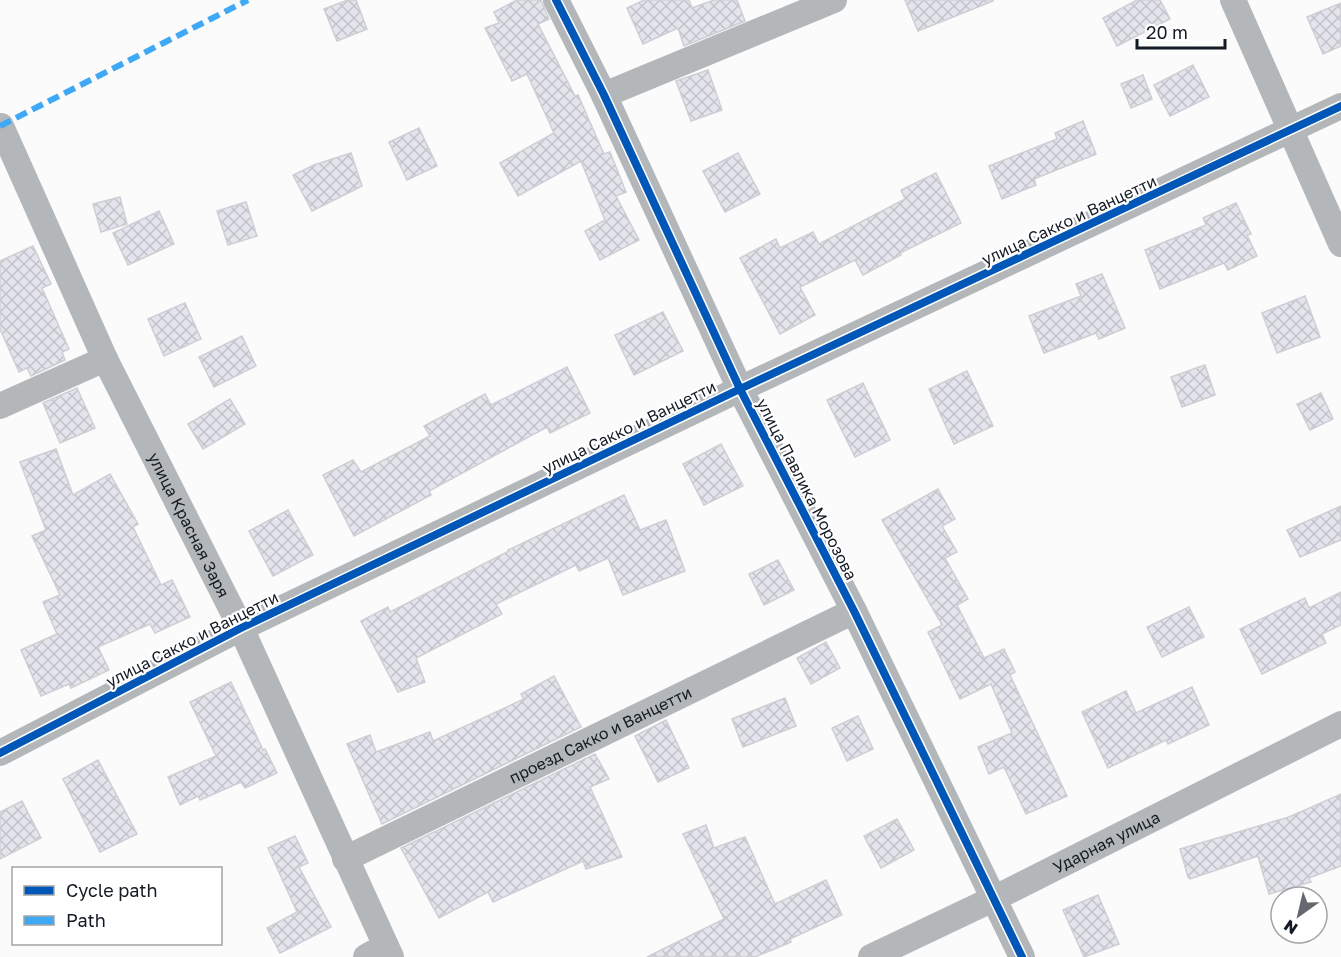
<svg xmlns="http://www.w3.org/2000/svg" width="1341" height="957" font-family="'Golos Text',sans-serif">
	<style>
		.building { fill: url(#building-cross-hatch); stroke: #ceced4; stroke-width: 1.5 }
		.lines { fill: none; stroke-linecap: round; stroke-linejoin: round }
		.minor { stroke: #b4b7ba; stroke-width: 26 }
		.quiet { stroke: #3fa9f5; stroke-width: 6; stroke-dasharray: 12 6; stroke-linecap: butt }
		.cycleway-casing { stroke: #fff; stroke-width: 11 }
		.cycleway { stroke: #0057b8; stroke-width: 8 }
		.labels { text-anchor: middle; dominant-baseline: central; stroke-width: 4.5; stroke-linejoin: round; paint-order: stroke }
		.street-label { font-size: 16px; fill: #141b24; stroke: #fff }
	</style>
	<defs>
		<pattern id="building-cross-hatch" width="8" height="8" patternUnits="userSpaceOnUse" patternTransform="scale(1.5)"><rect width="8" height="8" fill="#e4e4ed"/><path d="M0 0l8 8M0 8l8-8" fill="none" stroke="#c3c3cb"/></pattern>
	</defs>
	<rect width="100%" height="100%" fill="#fbfbfb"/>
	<g class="building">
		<polygon points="348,0 356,0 367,29 337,41 324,9"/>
		<polygon points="517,0 541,0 549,19 538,24 575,96 578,95 604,154 610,152 626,192 616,196 639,240 600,260 585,231 605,220 581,161 518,196 500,163 554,133 527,74 512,81 485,28 499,23 494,12"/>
		<polygon points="644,0 689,0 692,8 714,0 737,0 745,21 684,46 678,28 643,44 627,8"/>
		<polygon points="905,0 992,0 993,1 918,31"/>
		<polygon points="1137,0 1160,0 1170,19 1117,46 1103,18"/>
		<polygon points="1341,3 1341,46 1323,54 1307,17"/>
		<polygon points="1193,65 1209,97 1170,116 1154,85"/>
		<polygon points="708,70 722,110 691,121 676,81"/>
		<polygon points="1143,75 1152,99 1131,108 1121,84"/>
		<polygon points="1083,121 1096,154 1034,179 1036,185 1002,199 989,166 1057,139 1055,133"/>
		<polygon points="419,128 437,166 407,180 389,142"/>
		<polygon points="351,153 362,186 312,211 293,175 314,165"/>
		<polygon points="738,153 760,194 725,212 703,171"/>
		<polygon points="936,173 961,223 900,253 901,255 863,275 855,260 800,287 815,315 780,334 740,258 776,239 780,248 813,232 819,244 905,199 901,190"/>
		<polygon points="120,197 127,224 101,232 93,204"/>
		<polygon points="246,202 257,236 228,245 217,211"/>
		<polygon points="1236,203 1251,234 1247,235 1257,256 1228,270 1224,263 1160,289 1145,250 1206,225 1203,218"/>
		<polygon points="159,211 174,244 128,265 113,233"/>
		<polygon points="33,246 51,284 42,288 69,349 62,352 65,360 31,376 27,368 19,372 0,329 0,261"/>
		<polygon points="1102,274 1125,328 1099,339 1096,333 1044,353 1029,316 1081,296 1076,284"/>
		<polygon points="1305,296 1320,337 1277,353 1262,313"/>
		<polygon points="185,303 201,339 164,356 148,319"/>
		<polygon points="663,312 683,351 634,375 615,335"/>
		<polygon points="242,336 256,366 214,387 199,357"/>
		<polygon points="1205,365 1215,395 1182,407 1171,377"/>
		<polygon points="567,367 590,413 550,433 547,427 429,491 431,495 354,536 323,475 353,460 361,472 430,436 424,426 485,394 491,405"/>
		<polygon points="967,371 993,426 954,444 929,389"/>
		<polygon points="863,383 890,440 855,457 827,400"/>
		<polygon points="77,388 95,428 60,443 43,403"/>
		<polygon points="1321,393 1333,419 1310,430 1297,404"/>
		<polygon points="230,399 245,424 203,449 188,424"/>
		<polygon points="721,444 743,486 704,505 683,464"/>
		<polygon points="56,449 73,495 110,474 138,524 133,527 161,585 172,580 190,617 155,633 150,624 98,647 109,670 71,688 69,684 41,696 21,650 57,634 43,602 60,595 32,536 46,530 20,462"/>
		<polygon points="938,489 955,519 942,526 957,552 945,558 968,599 957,605 984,658 1004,649 1015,672 1010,675 1067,796 1026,814 1004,767 989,774 978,747 1012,733 991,684 960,699 928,632 942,625 882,520"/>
		<polygon points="624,495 640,530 666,520 685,571 623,595 608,558 579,571 576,565 496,604 502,614 416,658 425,682 398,692 361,621 388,607 390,612 509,551 508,550"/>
		<polygon points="1341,506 1341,540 1300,557 1287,530"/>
		<polygon points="288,510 313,555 273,576 249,531"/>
		<polygon points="778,560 794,590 764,605 749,574"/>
		<polygon points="1341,592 1341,625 1322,634 1326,643 1262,674 1240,629 1305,598 1309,608"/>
		<polygon points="1189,607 1204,637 1162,657 1147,627"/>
		<polygon points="826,642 840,668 811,684 797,658"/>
		<polygon points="554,676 581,727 382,824 347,744 370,735 376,752 430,732 433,741 524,699 521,694"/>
		<polygon points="231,682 263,750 265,749 277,773 245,788 241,782 200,800 198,796 180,805 168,777 216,756 190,702"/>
		<polygon points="1192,687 1209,725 1168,744 1166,740 1108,768 1082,712 1126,691 1136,713"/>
		<polygon points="785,698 796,726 743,747 732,719"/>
		<polygon points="858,716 873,749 847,761 832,728"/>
		<polygon points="666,720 689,768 658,782 635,736"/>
		<polygon points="595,754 609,779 590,787 622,857 586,869 583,861 493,902 488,892 439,918 401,848"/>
		<polygon points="98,760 137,834 100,852 63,779"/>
		<polygon points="1341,794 1341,866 1309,878 1311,882 1269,894 1258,856 1190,879 1188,877 1180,849 1289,817"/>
		<polygon points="22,801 41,838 0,859 0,812"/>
		<polygon points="897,819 914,850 881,868 864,836"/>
		<polygon points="706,825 714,848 745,837 775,904 826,880 842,915 790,939 791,942 755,957 647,957 724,919 683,834"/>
		<polygon points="295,836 308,863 299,867 331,927 280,953 267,928 297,912 268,848"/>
		<polygon points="1098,895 1119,944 1084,957 1063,910"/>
	</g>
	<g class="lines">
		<g class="minor">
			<polyline points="556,0 604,95 740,389 854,611 1022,957"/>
			<polyline points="1233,0 1341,244"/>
			<polyline points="604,95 834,0"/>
			<path id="s1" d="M1,126L105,359L241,628L391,957"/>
			<polyline points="0,406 105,359"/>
			<polyline points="0,753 241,628 740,389 1341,106"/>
			<path id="s2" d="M345,859L854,611"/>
			<polyline points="366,957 386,946"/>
			<path id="s3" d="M871,957L993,899L1341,724"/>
		</g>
		<polyline class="quiet" points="0,126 248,0"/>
		<defs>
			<g id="cycleway">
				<polyline points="556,0 604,95 740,389 854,611 1022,957"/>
				<polyline points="0,753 241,628 740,389 1341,106"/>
			</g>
		</defs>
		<use href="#cycleway" class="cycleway-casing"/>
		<use href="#cycleway" class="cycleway"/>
	</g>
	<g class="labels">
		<g class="street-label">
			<text transform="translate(1069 220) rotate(-25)">улица Сакко и Ванцетти</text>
			<text transform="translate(629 427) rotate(-26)">улица Сакко и Ванцетти</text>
			<text transform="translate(807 489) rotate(63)">улица Павлика Морозова</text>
			<text stroke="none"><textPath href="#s1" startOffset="441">улица Красная Заря</textPath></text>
			<text transform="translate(192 639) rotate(-27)">улица Сакко и Ванцетти</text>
			<text stroke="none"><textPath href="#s2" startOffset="284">проезд Сакко и Ванцетти</textPath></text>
			<text stroke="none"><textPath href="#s3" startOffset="262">Ударная улица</textPath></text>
		</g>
	</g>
	<rect x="12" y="867" width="210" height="78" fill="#ffffff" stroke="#a1a4a7" stroke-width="1.5"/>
	<rect x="24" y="886" width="30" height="9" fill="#0057b8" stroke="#a1a4a7" stroke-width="1.5"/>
	<text x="66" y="897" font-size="18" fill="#141b24">Cycle path</text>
	<rect x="24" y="916" width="30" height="9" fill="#3fa9f5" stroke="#a1a4a7" stroke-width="1.5"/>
	<text x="66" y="927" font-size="18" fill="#141b24">Path</text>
	<g transform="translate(1299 915) rotate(214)"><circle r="28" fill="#ffffff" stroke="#a1a4a7" stroke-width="1.5"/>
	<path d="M0-4.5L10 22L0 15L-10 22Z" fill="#65696f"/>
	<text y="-9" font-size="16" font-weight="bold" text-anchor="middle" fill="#141b24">N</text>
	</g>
	<path d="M1137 39v9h88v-9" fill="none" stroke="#141b24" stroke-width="3"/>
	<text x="1146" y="39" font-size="18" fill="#141b24" stroke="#ffffff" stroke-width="4.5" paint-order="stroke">20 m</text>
</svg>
